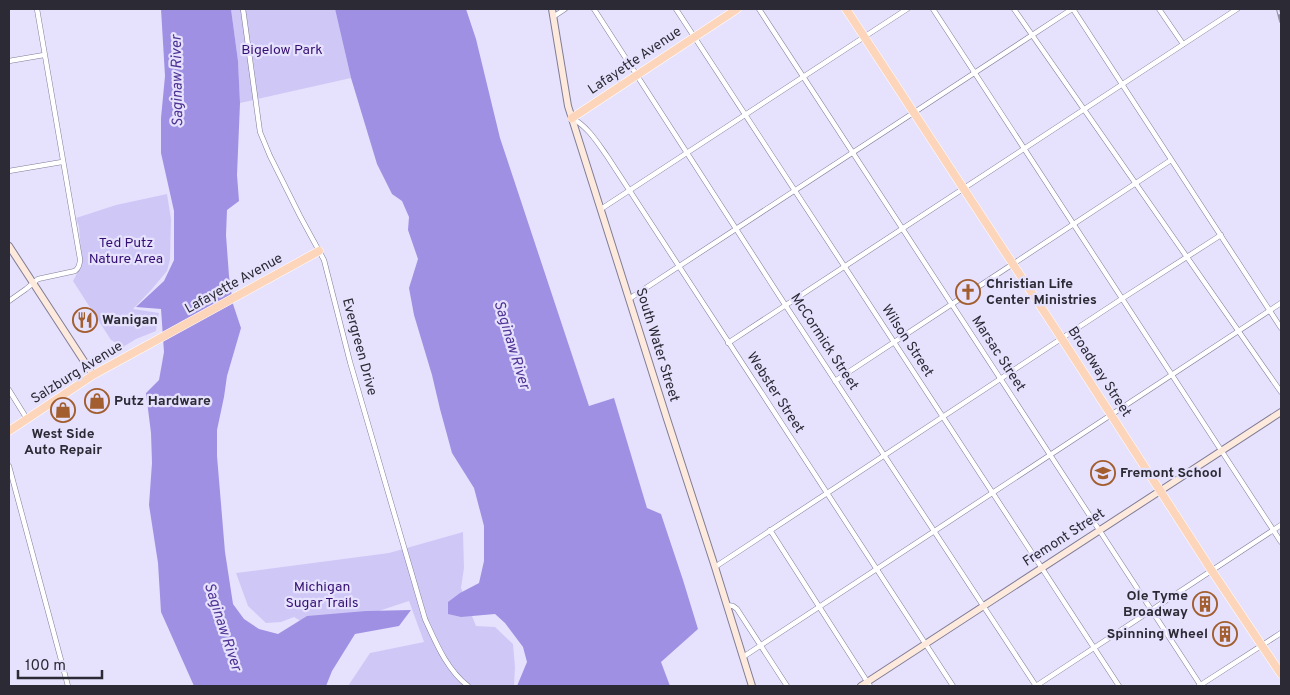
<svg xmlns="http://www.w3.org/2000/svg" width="1290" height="695" font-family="Overpass,sans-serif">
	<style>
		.green { fill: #cfc8f7 }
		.water { fill: #a090e3 }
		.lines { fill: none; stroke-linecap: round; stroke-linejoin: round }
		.street-casing { stroke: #807d96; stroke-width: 5.5 }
		.secondary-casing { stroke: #807d96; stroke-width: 8 }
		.primary-casing { stroke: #fff; stroke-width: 9 }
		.street { stroke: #fff; stroke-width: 4.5 }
		.secondary { stroke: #feeadd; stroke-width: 6 }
		.primary { stroke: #fdd5bb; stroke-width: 8 }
		.rail-casing { stroke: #918ea2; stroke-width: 4 }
		.rail { stroke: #e6e2fe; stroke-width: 2; stroke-dasharray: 5.5; stroke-linecap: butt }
		.labels { text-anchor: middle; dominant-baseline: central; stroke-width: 4.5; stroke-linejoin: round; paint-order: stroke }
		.park-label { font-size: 14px; fill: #351072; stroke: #e6e2fe }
		.street-label { font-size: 14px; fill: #2c2b35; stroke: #e6e2fe }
		.poi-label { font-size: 14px; font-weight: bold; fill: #2c2b35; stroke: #e6e2fe; text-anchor: start }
		.water-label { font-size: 15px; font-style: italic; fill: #4f3293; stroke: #e6e2fe }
	</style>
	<rect width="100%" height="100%" fill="#e6e2fe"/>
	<g class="green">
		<polygon points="231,9 335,9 351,78 240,103 238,61"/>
		<polygon points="167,194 171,219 170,260 167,271 152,289 133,309 159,313 156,331 136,339 123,347 111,340 73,281 82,264 79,227 76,218 116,205"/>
		<polygon points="463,532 464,568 461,588 476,626 495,627 513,644 515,667 514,686 348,686 370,653 424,642 409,601 318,631 294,617 281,622 266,623 248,606 236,573 389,553"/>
	</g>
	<g class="water">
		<polygon points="161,9 231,9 238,61 240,103 237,175 239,201 227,210 226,235 229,276 233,304 241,328 227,376 224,397 217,430 217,456 225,552 233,604 244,619 259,629 278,634 307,616 366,611 411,610 399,626 355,634 332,671 326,686 194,686 161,612 158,563 149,505 152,463 151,433 146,393 159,380 164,352 161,309 136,307 164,281 174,260 174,211 161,153 161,118 165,76"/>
		<polygon points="335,9 466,9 476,39 500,138 589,406 614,398 647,508 661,514 683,580 698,629 661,662 670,686 517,686 527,662 523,647 505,623 495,614 461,617 448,614 448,602 460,593 479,583 484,561 484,526 474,488 452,453 440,409 432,375 414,315 409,288 418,259 408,230 409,217 402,201 392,194 377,164 351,78"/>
	</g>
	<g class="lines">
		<defs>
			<g id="street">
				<path d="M243,9L260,132L270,156L300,216L324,260L350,362L425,619C436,643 447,670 468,686"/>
				<polyline points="594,9 782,300 1036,686 1281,525"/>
				<polyline points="676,9 1119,686"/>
				<polyline points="759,9 1201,686"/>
				<polyline points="933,9 1281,542"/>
				<polyline points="1014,9 1281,392"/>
				<polyline points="1073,9 1281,328"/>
				<polyline points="1159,9 1183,44"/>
				<polyline points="553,17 565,9"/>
				<polyline points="9,61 44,55"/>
				<path d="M572,118C588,127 597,142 607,156L953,686"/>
				<polyline points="9,171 62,162"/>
				<polyline points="601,209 907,9"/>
				<polyline points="629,299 1072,9"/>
				<path d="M9,301L26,289L38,279L75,271C79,268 80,264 80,259L37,9"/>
				<polyline points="728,343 1237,9"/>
				<polyline points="835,381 1171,160"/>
				<polyline points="9,390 27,419"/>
				<polyline points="9,466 68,686"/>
				<polyline points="770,530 870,686"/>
				<polyline points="715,567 1123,298 1221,235"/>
				<polyline points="727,605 733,606 737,609 787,686"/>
				<polyline points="743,657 1281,303"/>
				<polyline points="1199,686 1281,633"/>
			</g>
			<g id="secondary">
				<polyline points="552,9 568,106 667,419 715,567 752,686"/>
				<polyline points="9,246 93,375"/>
				<polyline points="861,686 1281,412"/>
			</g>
			<g id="primary">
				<polyline points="846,9 1062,339 1212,571 1281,674"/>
				<polyline points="572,118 737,9"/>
				<polyline points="9,431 93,375 319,251"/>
			</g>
		</defs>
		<use href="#street" class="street-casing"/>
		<use href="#secondary" class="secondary-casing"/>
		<use href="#primary" class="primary-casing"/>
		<use href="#street" class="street"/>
		<use href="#secondary" class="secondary"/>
		<use href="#primary" class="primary"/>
		<defs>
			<polyline id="rail" points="1278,9 1281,21"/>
		</defs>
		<use href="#rail" class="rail-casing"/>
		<use href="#rail" class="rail"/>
	</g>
	<defs>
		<symbol id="church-ring" viewBox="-11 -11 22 22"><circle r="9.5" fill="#e6e2fe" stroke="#a25e2e" stroke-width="1.5"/><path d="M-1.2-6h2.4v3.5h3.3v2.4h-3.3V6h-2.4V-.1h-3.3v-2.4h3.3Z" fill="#a25e2e"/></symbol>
		<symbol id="restaurant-ring" viewBox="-11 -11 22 22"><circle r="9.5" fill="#e6e2fe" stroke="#a25e2e" stroke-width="1.5"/><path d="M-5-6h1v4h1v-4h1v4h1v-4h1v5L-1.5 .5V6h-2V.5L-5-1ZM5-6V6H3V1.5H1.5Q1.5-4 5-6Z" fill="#a25e2e"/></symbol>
		<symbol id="shop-ring" viewBox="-11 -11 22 22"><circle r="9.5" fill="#e6e2fe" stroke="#a25e2e" stroke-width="1.5"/><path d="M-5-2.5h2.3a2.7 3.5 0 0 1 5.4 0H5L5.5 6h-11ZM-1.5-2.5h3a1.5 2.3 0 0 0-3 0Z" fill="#a25e2e"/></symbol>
		<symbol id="school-ring" viewBox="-11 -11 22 22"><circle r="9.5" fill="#e6e2fe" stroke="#a25e2e" stroke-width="1.5"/><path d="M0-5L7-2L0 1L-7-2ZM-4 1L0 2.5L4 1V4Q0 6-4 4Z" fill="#a25e2e"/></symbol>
		<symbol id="building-ring" viewBox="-11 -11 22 22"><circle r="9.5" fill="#e6e2fe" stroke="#a25e2e" stroke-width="1.5"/><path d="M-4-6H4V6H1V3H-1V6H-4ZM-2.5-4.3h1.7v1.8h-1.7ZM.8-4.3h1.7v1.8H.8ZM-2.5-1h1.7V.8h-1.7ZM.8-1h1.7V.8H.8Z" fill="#a25e2e"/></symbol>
	</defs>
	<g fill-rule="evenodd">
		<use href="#church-ring" x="954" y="278" width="28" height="28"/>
		<use href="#restaurant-ring" x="71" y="306" width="28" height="28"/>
		<use href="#shop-ring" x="83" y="387" width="28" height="28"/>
		<use href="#shop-ring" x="49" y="396" width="28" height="28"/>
		<use href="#school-ring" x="1089" y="459" width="28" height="28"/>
		<use href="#building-ring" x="1191" y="590" width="28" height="28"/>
		<use href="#building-ring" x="1211" y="620" width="28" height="28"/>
	</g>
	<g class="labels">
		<g class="park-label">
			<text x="282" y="50">Bigelow Park</text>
			<text x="126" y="243">Ted Putz<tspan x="126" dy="16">Nature Area</tspan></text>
			<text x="322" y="587">Michigan<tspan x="322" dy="16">Sugar Trails</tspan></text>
		</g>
		<g class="street-label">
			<text transform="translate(635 61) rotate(-34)">Lafayette Avenue</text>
			<text transform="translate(234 284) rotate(-29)">Lafayette Avenue</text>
			<text transform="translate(907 341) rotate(57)">Wilson Street</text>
			<text transform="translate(824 342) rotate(57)">McCormick Street</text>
			<text transform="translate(657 345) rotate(73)">South Water Street</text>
			<text transform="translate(359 347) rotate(75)">Evergreen Drive</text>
			<text transform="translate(998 354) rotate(57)">Marsac Street</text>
			<text transform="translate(1099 372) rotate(57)">Broadway Street</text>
			<text transform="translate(77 373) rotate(-32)">Salzburg Avenue</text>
			<text transform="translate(775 393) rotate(57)">Webster Street</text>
			<text transform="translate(1064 538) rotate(-33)">Fremont Street</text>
		</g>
		<g class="poi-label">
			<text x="986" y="284">Christian Life<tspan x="986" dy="16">Center Ministries</tspan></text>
			<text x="102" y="320">Wanigan</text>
			<text x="114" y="401">Putz Hardware</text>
			<text x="63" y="434" text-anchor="middle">West Side<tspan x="63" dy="16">Auto Repair</tspan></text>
			<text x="1120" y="473">Fremont School</text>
			<text x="1188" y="596" text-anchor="end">Ole Tyme<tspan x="1188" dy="16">Broadway</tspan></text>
			<text x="1208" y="634" text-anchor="end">Spinning Wheel</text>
		</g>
		<g class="water-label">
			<text transform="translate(178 81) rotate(-91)">Saginaw River</text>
			<text transform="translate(511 345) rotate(73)">Saginaw River</text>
			<text transform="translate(222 627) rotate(72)">Saginaw River</text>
		</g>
	</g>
	<rect width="1290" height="695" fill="none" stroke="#2c2b35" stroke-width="20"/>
	<path d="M18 670v8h84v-8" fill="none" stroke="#2c2b35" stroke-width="2.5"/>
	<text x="25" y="670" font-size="15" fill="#2c2b35" stroke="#e6e2fe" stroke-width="4" paint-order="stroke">100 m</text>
</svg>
